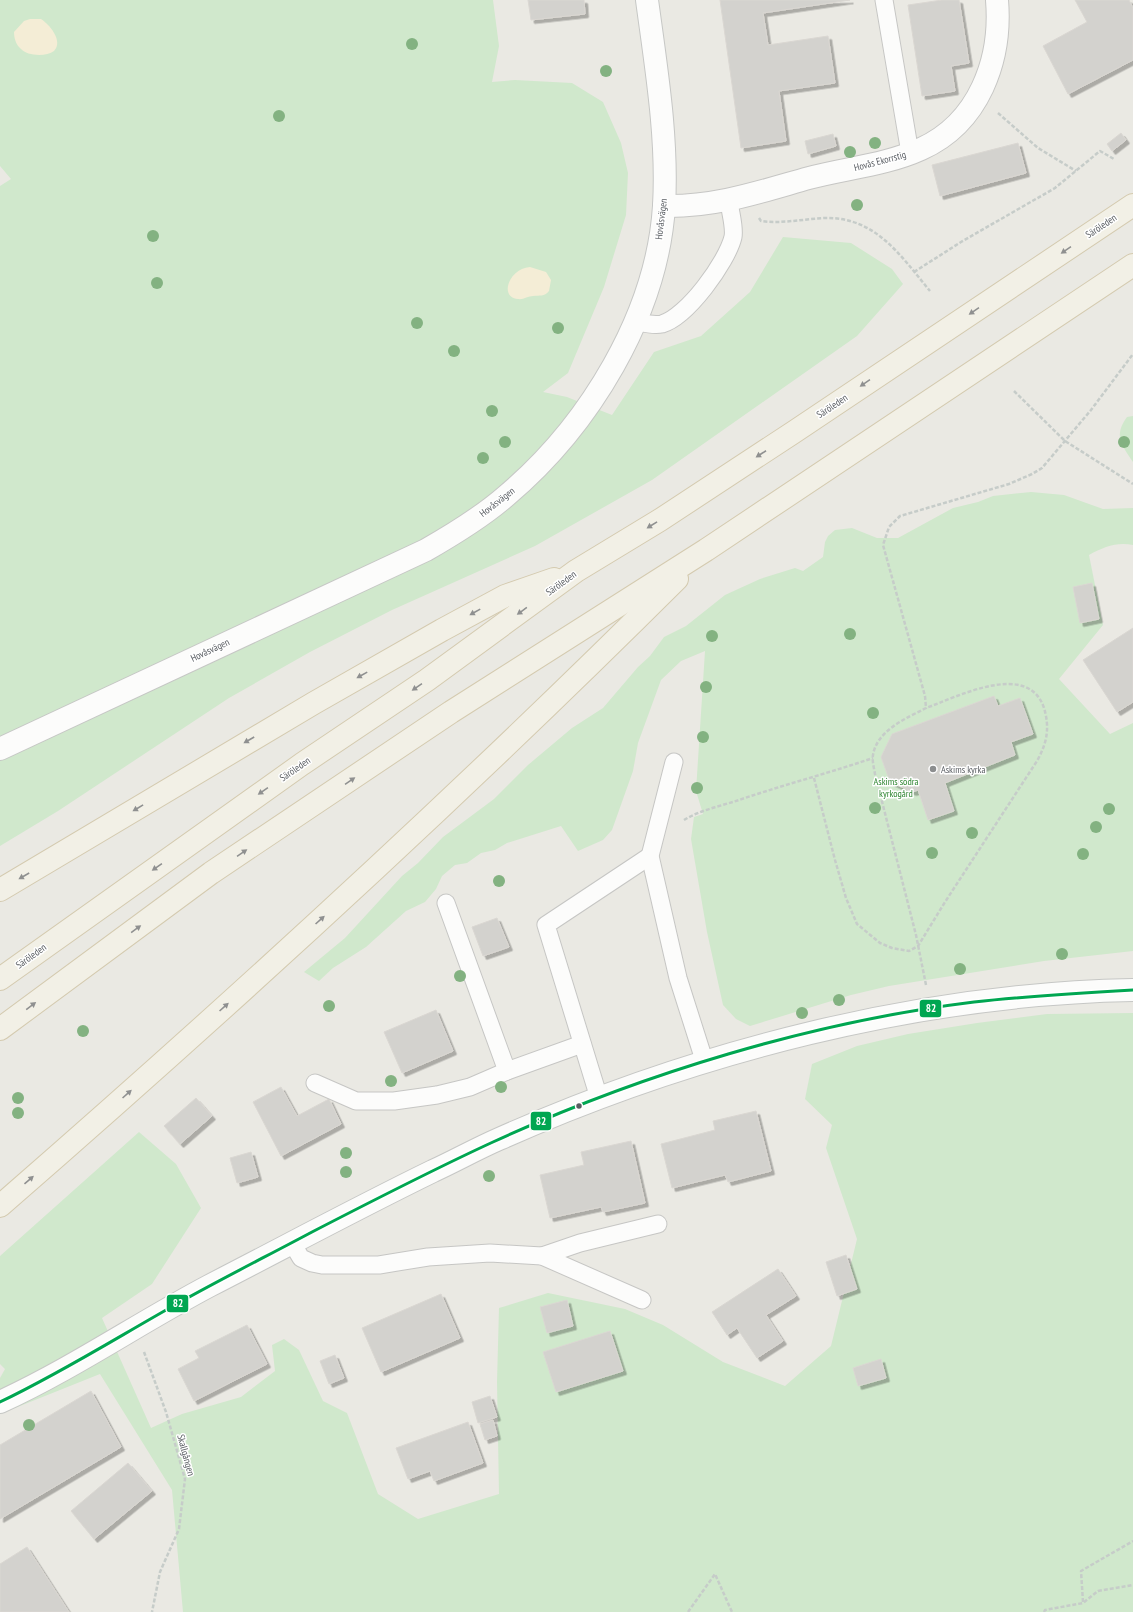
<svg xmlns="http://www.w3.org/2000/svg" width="1133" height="1612" font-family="'PT Sans Narrow',sans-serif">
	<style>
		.green { fill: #d0e8cc }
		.sand { fill: #f4edd6 }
		.building { fill: #d3d2ce; stroke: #dad7d2; filter: url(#shadow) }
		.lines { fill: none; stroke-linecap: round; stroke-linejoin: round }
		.lane-casing { stroke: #c6c6c4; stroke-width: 19 }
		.street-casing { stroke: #c6c6c4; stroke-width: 24 }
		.secondary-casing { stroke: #c6c7c5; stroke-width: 24 }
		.primary-casing { stroke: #d4caaf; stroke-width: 24 }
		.path { stroke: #c6ccc9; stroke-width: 2.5; stroke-dasharray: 4 2; stroke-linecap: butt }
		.lane { stroke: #fcfcfb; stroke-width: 17 }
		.street { stroke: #fcfcfb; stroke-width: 22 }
		.secondary { stroke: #fcfcfb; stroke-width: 22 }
		.primary { stroke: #f2f0e6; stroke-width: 22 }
		.bus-1-casing { stroke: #fff; stroke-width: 6 }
		.bus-1 { stroke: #00a651; stroke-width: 3 }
		.tree { fill: #83b281 }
		.oneway { fill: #8f9090 }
		.poi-dot { fill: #8c8e8f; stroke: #fff; stroke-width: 1.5 }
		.bus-dot { fill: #595d62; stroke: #fff; stroke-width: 1.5 }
		.labels { text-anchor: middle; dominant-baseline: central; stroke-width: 3; stroke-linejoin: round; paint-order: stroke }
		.street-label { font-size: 10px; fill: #595d62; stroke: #fff }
		.poi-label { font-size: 10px; fill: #595d62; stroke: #fff; text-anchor: start }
		.park-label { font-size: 10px; fill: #2e8531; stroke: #fff }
		.line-badge { stroke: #fff; stroke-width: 1.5 }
		.badge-label { font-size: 11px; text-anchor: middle; font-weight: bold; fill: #fff }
	</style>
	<defs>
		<filter id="shadow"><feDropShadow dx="3.5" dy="3.5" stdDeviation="0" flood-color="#0004"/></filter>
	</defs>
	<rect width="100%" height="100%" fill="#eae9e3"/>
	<g class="green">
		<polygon points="0,0 493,0 499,46 492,82 515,80 572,83 603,102 621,143 628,173 626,215 604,287 568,373 543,392 567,397 612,415 654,352 701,336 750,292 783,237 851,243 892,269 903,284 857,336 652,480 535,546 392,610 310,652 229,698 58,811 0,846 0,186 11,179 0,166"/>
		<path d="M1133,416V462C1122,445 1113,436 1127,417Z"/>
		<path d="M1031,492L1064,495L1103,509L1133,508V545C1116,542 1104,547 1089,555L1103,625L1059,679L1110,734L1133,723V951L1044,961L889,986L851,995L750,1026L736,1019L723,1005L707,932L691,839L694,817L703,814L696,791L705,651L681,661L661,680L638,743L633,771L612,830L603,840L578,851L561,826L507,843L495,850L481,853L467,863L455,865L442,876L436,889L425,902L406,911L366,947L333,968L319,981L304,972L345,938L402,876L418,863L443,837L494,799L528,765L572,728L603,708L638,667L650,656L664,637L686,626L725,595L760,579L795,568L803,571L823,557L825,542L828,536L835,530L852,528L877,538H898L953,508L978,502L993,496Z"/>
		<polygon points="1133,1013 1133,1612 183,1612 172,1490 100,1374 0,1414 0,1378 5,1369 0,1364 0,1256 139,1132 176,1164 201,1208 152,1284 102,1318 151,1428 182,1414 241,1397 275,1371 272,1345 284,1339 299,1350 323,1401 347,1413 378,1494 418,1519 499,1494 497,1382 499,1308 548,1293 625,1309 663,1325 723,1362 785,1386 831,1346 857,1239 826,1148 832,1125 805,1099 812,1064 857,1046 908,1034 977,1023 1047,1014"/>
	</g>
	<g class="sand">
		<path d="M30,19H41C49,24 64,41 54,51C46,57 27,56 21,49C16,45 14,38 14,32L24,21Z"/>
		<path d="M530,267L546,272L551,280L549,291C544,297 540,295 533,296C528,296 523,300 518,299C498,297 510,268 530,267Z"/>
	</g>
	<g class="building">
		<polygon points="528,0 584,0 585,14 531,20"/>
		<polygon points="720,0 850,0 763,13 768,45 828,36 835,83 779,91 786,141 741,148"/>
		<polygon points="942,0 959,0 969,63 951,66 955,91 922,96 908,5"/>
		<polygon points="1075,0 1129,0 1133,8 1133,60 1068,94 1043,46 1087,22"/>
		<polygon points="1121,133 1126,140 1112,151 1107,144"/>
		<polygon points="833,134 836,146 808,154 805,141"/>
		<polygon points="1018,143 1026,173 940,196 932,165"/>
		<polygon points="1092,583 1099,619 1080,623 1073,587"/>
		<polygon points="1133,628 1133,702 1117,712 1083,660"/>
		<polygon points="994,696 998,706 1020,698 1033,734 1011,742 1015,755 945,783 954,811 928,820 918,790 913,792 890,782 881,757 892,734"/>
		<polygon points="497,918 509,947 483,956 472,927"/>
		<polygon points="436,1010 453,1051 402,1073 384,1032"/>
		<polygon points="281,1087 297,1116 329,1099 341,1124 281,1156 253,1102"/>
		<polygon points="196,1098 212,1116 180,1144 164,1126"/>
		<polygon points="756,1111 771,1171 728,1182 725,1175 672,1188 661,1144 715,1130 713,1121"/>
		<polygon points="631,1141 645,1203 603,1212 601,1207 550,1218 540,1175 584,1165 581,1152"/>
		<polygon points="251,1152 258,1177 237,1183 230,1158"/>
		<polygon points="846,1255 857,1289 837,1296 826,1262"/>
		<polygon points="778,1269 796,1296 766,1315 783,1341 757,1358 737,1328 727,1335 712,1312"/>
		<polygon points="441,1294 460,1338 381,1372 362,1328"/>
		<polygon points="567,1300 573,1326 547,1333 540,1307"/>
		<polygon points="247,1325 267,1364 194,1401 178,1369 199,1358 195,1351"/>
		<polygon points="610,1331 623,1371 556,1392 543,1352"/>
		<polygon points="335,1355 344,1378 329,1384 320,1361"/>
		<polygon points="881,1359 886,1378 858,1386 853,1368"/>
		<polygon points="91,1391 121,1447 0,1519 0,1445"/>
		<polygon points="490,1396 497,1417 478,1423 472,1402"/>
		<polygon points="493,1420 497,1436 485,1440 480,1424"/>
		<polygon points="468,1422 483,1463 434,1481 430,1471 408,1479 396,1448"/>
		<polygon points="128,1463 152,1491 94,1539 71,1511"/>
		<polygon points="27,1547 69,1612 0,1612 0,1564"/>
	</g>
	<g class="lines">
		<defs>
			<g id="lane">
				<polyline points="884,0 910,153"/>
				<path d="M634,321C644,323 652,326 662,324C687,317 727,262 733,237C735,227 730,212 729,201"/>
				<polyline points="674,762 650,856 678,978 705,1063"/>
				<polyline points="446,903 507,1071"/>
				<polyline points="315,1083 356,1101 394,1101 437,1095 470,1087 507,1071 582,1044"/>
				<polyline points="599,1098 546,925 650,856"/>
				<polyline points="292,1243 301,1258 312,1263 322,1265 379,1265 428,1257 490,1253 542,1256 642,1300"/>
				<polyline points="542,1256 580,1243 658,1224"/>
			</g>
			<path id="street" d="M664,206C716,207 759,192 809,178C846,168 886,165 921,149C979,123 1002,60 997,0"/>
			<g id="secondary">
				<path d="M0,749L426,550C454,534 482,517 506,496C589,426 657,315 664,206C668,138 656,67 647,0"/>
				<path d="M0,1402C72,1369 139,1323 209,1286C283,1248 357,1208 433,1171C455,1161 476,1149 499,1139C694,1052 919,994 1133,990"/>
			</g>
			<g id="primary">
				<polyline points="0,890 314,703 442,630 505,596 554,579"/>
				<polyline points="0,979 302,764 427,680 576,571 660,520 794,432 1133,205"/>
				<polyline points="0,1029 211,873 451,712 706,550 1133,265"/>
				<path d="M0,1206C232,1004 459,796 677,579"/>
			</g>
		</defs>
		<use href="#lane" class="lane-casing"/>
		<use href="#street" class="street-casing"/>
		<use href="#secondary" class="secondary-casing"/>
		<use href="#primary" class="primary-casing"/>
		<g class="path">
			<polyline points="998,113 1038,148 1076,171"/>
			<path d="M759,218L761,221C782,224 803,219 825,218C876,217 900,255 930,291"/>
			<polyline points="914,272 961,242 1055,188 1100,151 1114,159"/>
			<polyline points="1014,391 1065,441 1133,484"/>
			<path d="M814,778L835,860L846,898L857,924L880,943L892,948L909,951L918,946L945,902L1037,761C1047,743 1050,728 1044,708C1028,660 957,697 926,708"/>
			<path d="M684,820C700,810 721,806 739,800C783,785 829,773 873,758"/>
			<path d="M926,985L916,935L875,774C874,768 872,761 873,755C877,730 907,718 926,708L925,696L883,545L889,527L900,516L1009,484L1032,474L1042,468L1091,410L1133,354"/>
			<polyline points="144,1352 166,1412 185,1479 179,1529 160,1572 152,1612"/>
			<polyline points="1083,1602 1081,1571 1133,1541"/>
			<polyline points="688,1612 715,1574 732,1612"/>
			<polyline points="1044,1612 1045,1610 1083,1603 1098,1591 1133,1585"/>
		</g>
		<use href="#lane" class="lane"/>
		<use href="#street" class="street"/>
		<use href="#secondary" class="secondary"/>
		<use href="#primary" class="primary"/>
		<defs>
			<path id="bus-1" d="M0,1402C63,1372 121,1335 182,1301C225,1277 269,1255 312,1232C372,1201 432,1170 493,1142C641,1074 812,1022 974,1002C1027,996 1080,993 1133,990"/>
		</defs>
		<use href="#bus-1" class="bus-1-casing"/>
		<use href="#bus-1" class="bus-1"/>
	</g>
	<g class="tree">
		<circle cx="412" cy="44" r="6"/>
		<circle cx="606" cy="71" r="6"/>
		<circle cx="279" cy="116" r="6"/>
		<circle cx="875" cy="143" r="6"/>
		<circle cx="850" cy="152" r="6"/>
		<circle cx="857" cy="205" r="6"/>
		<circle cx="153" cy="236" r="6"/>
		<circle cx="157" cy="283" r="6"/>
		<circle cx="417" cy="323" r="6"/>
		<circle cx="558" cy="328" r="6"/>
		<circle cx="454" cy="351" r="6"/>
		<circle cx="492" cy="411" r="6"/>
		<circle cx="505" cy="442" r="6"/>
		<circle cx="1124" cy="442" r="6"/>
		<circle cx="483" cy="458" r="6"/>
		<circle cx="850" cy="634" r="6"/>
		<circle cx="712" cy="636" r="6"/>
		<circle cx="706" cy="687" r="6"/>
		<circle cx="873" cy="713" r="6"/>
		<circle cx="703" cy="737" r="6"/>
		<circle cx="697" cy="788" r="6"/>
		<circle cx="875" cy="808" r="6"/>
		<circle cx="1109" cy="809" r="6"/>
		<circle cx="1096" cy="827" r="6"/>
		<circle cx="972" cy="833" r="6"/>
		<circle cx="932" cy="853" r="6"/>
		<circle cx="1083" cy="854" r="6"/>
		<circle cx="499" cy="881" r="6"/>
		<circle cx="1062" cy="954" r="6"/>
		<circle cx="960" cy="969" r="6"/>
		<circle cx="460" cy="976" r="6"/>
		<circle cx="839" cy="1000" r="6"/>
		<circle cx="329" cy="1006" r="6"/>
		<circle cx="802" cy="1013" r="6"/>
		<circle cx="83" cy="1031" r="6"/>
		<circle cx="391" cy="1081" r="6"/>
		<circle cx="501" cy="1087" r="6"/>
		<circle cx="18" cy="1098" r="6"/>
		<circle cx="18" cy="1113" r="6"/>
		<circle cx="346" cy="1153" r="6"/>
		<circle cx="346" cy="1172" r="6"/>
		<circle cx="489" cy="1176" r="6"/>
		<circle cx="29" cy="1425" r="6"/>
	</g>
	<defs><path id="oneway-solid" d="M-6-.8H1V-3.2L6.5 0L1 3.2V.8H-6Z"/></defs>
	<g class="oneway">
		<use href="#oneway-solid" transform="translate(1066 250) rotate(146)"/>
		<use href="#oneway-solid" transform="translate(974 311) rotate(146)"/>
		<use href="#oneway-solid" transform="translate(865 383) rotate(146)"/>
		<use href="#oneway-solid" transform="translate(761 454) rotate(147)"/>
		<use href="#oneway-solid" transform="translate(652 525) rotate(148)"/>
		<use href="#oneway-solid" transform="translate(522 611) rotate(144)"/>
		<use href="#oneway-solid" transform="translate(475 612) rotate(151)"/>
		<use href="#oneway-solid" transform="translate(362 675) rotate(151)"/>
		<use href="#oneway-solid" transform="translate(417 687) rotate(146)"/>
		<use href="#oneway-solid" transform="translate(249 740) rotate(150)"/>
		<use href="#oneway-solid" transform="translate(350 781) rotate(-34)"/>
		<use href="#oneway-solid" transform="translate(263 791) rotate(145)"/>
		<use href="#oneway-solid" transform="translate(138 808) rotate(149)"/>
		<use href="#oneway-solid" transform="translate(242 853) rotate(-34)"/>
		<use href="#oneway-solid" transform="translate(157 867) rotate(145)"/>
		<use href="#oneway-solid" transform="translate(24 876) rotate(150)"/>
		<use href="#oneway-solid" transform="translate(320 920) rotate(-42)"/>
		<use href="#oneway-solid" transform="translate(136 929) rotate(-36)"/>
		<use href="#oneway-solid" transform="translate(31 1006) rotate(-37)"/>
		<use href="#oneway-solid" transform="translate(224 1007) rotate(-42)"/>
		<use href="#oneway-solid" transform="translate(127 1094) rotate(-42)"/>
		<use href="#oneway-solid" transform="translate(29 1180) rotate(-41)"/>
	</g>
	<circle class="poi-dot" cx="933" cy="769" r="4"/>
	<circle class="bus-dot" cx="579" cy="1106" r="3.5"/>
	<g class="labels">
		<g class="street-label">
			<text transform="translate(880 161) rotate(-15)">Hovås Ekorrstig</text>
			<text transform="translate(661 219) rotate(-83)">Hovåsvägen</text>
			<text transform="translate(1101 226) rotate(-34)">Säröleden</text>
			<text transform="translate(832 406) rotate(-34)">Säröleden</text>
			<text transform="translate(497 502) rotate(-38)">Hovåsvägen</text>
			<text transform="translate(561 583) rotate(-36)">Säröleden</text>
			<text transform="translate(210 650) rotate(-25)">Hovåsvägen</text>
			<text transform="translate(295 769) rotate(-35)">Säröleden</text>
			<text transform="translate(31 956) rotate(-36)">Säröleden</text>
			<text transform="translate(186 1455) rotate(75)">Skallgången</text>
		</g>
		<g class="poi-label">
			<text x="941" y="769">Askims kyrka</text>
		</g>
		<g class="park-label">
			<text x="896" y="781">Askims södra<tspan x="896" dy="12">kyrkogård</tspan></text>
		</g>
	</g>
	<g class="line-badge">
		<rect x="919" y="999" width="23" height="19" rx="4" fill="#00a651"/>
		<rect x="530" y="1111" width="22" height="20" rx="4" fill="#00a651"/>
		<rect x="166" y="1294" width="23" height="19" rx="4" fill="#00a651"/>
	</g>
	<g class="badge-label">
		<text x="931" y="1012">82</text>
		<text x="541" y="1125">82</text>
		<text x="178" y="1307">82</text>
	</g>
</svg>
